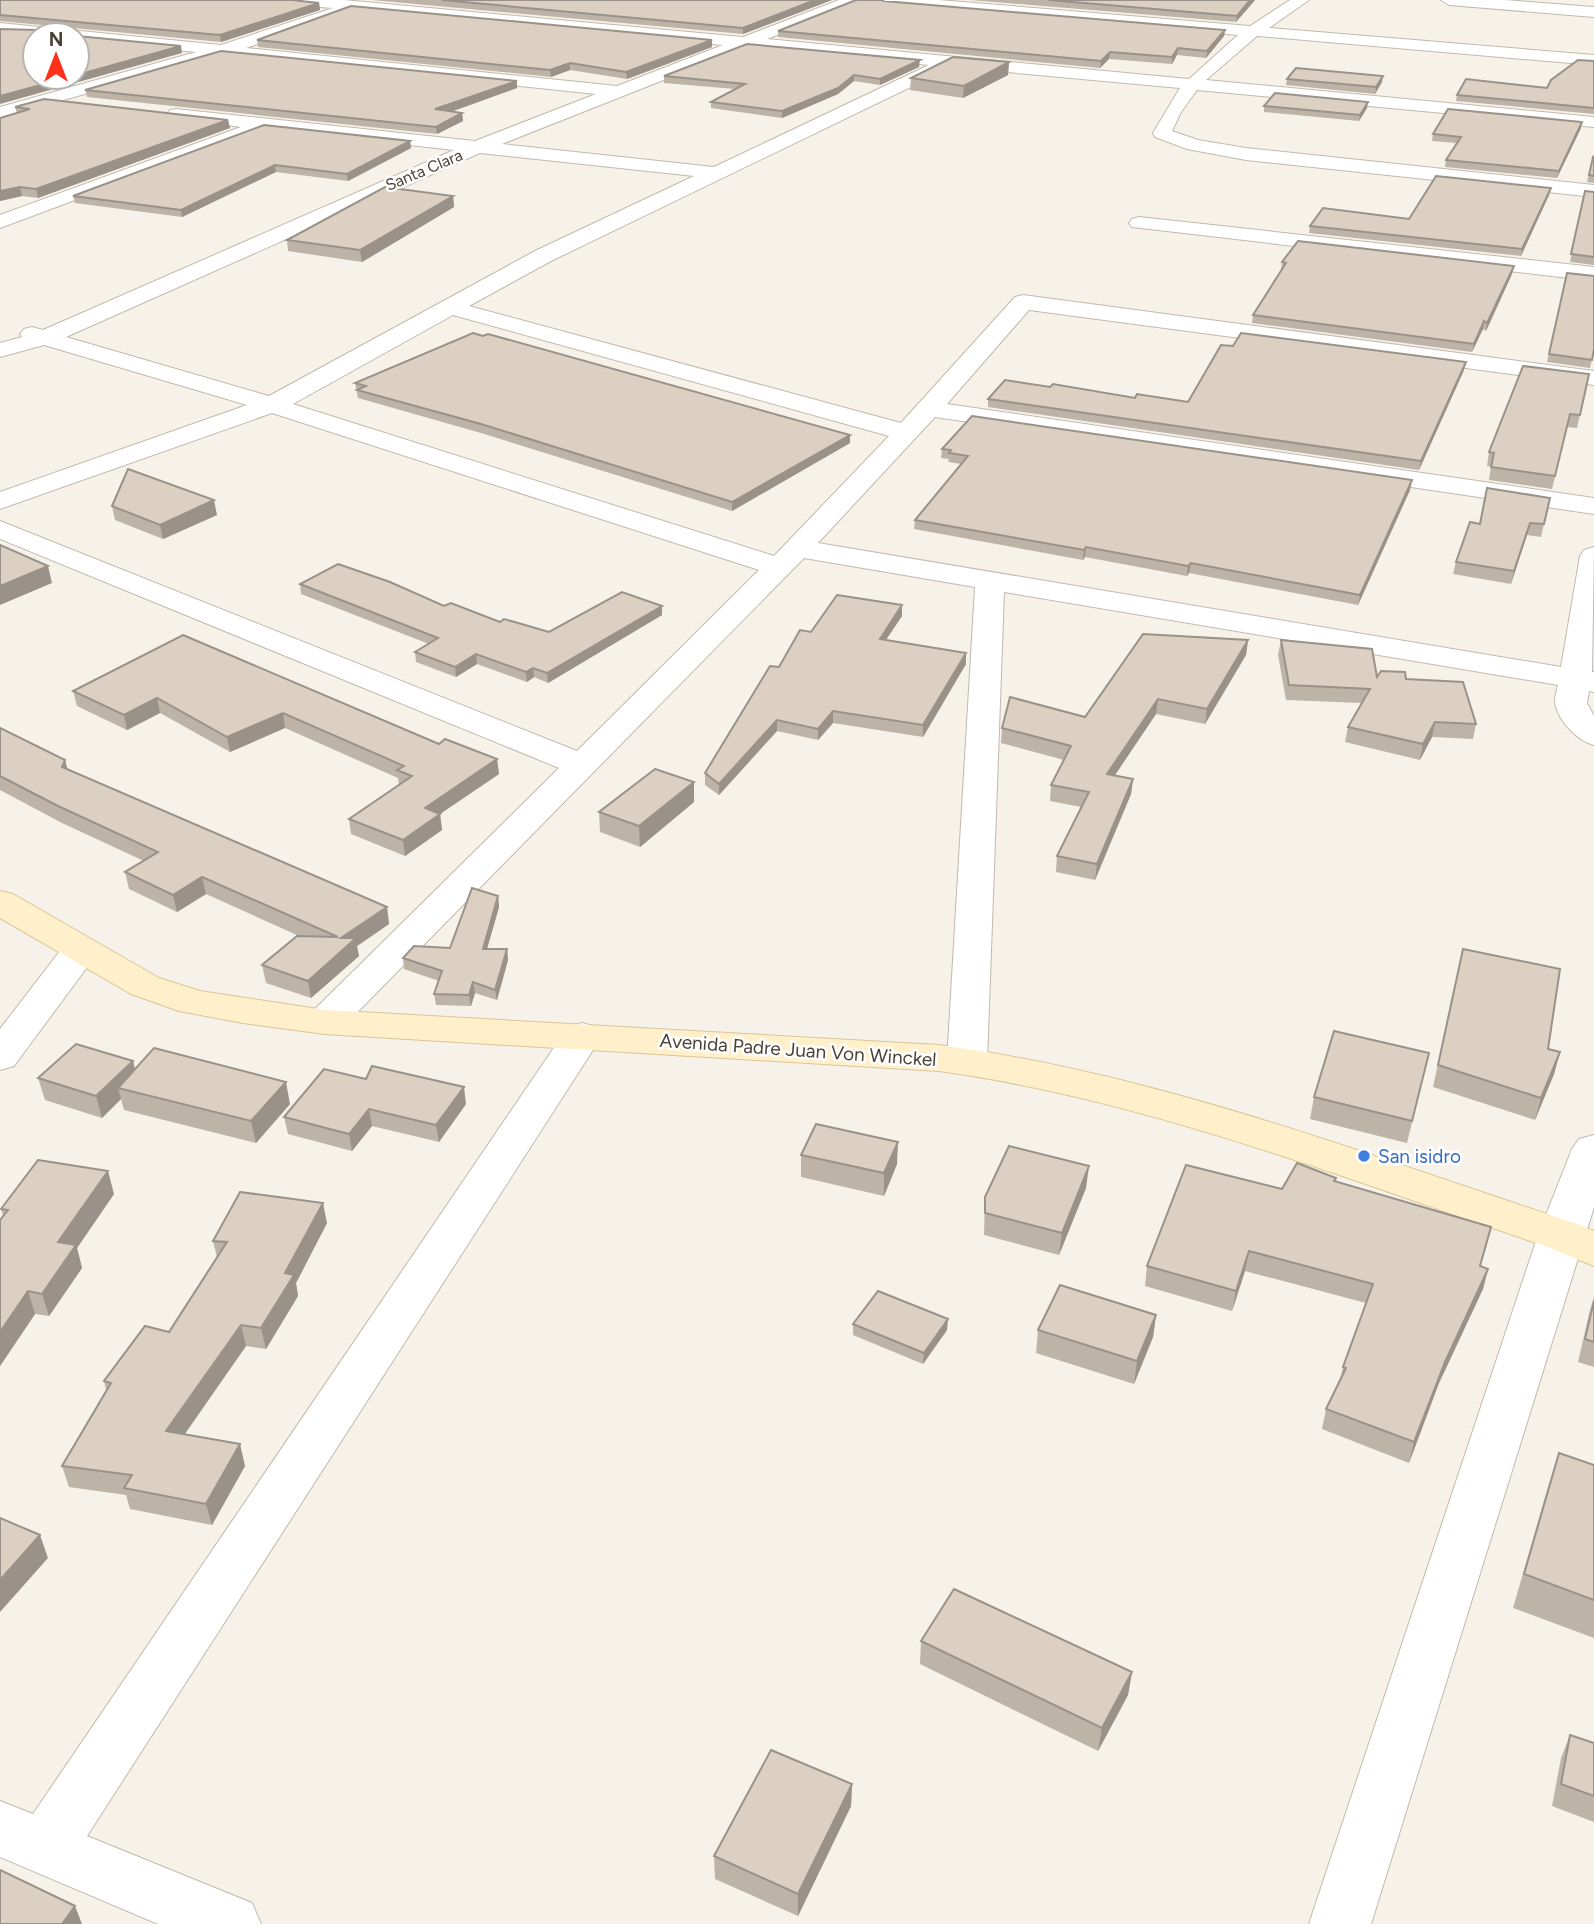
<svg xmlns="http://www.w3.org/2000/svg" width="1594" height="1924" font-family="Figtree,sans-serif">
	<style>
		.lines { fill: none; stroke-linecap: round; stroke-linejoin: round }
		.street-casing { stroke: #c2b9ac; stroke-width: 2 }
		.secondary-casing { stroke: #d9c597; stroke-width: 2 }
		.street { fill: #fff; fill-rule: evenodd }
		.secondary { fill: #fff0cb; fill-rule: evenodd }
		.wall { fill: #bdb3a7 }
		.shaded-wall { fill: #9a9288 }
		.building { fill: #dcd0c2; stroke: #9a9288; stroke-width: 2 }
		.shop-dot { fill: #3f7fe0; stroke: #fff; stroke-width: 2.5 }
		.labels { text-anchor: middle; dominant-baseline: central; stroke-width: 5; stroke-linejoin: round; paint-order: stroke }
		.far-street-label { font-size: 16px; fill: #4b4237; stroke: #fff }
		.street-label { font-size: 19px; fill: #4b4237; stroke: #fff }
		.shop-label { font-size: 19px; fill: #366cbe; stroke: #fff; text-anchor: start }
	</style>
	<rect width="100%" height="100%" fill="#f6f2ea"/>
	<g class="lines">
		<defs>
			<g id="street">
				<path d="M287,0H344L743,37L839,0H861L858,3L767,39L1189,79L1238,35L884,5L876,0H939L1250,26L1290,0H1309L1269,28L1594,55V65L1257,36L1206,80L1594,117V127L1197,90L1181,112L1172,131L1198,140L1246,148L1594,185V197L1246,160L1187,149L1155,137L1153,133L1180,88L952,67L551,261L469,306L901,423L1015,297L1023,295L1594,371V385L1029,310L947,404L1594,498V514L935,417L818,543L1561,667L1580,556L1584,550L1594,547L1592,672H1594V692L1589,691L1587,703L1594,716V745C1578,741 1558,721 1555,703C1554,698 1557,690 1558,685L1004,592L987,1062L981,1071L967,1075L953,1071L947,1062L975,587L804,558L339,1031L325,1034L311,1031L305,1022L311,1013L559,768L0,539V521L577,751L759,570L272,413L0,509V492L247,405L44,345L0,357V343L22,337L20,334L24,329L32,327L43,330L454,150L265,129L0,228V215L241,127L170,118L167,114L170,110L176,109L475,141L596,94L222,55L0,118V107L196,52L77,40V35L35,36L0,33V23L221,45L333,8L295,5ZM351,10L723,45L617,86L246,48L348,13ZM747,47L929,65L714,167L502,144ZM480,153L694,176L535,251L269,396L66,337ZM453,315L889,436L774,556L293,404Z"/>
				<polygon points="1441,0 1505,0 1594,7 1594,17 1449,5"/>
				<polygon points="1139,217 1594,267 1594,281 1132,227 1129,223 1132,219"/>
				<polygon points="80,940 94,943 99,951 14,1066 0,1070 0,1029 66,943"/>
				<polygon points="582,1023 596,1027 602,1036 87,1836 252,1903 261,1924 158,1924 0,1857 0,1801 33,1814 568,1027"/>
				<polygon points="1594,1135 1594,1207 1371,1924 1309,1924 1538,1235 1572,1149 1579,1139"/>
			</g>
			<path id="secondary" d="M0,891L13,894L159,978L200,991L325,1010L939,1045C1159,1074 1367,1155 1577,1224L1594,1231V1266L1545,1246C1346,1179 1148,1100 939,1071L325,1034L243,1023L179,1011L131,994L0,918Z"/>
		</defs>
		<use href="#street" class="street-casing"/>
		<use href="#secondary" class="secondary-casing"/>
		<use href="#street" class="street"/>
		<use href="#secondary" class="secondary"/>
	</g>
	<g class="wall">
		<polygon points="0,0 293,1 319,3 320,10 221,42 0,21"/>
		<polygon points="372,0 832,0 743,34"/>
		<polygon points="970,0 1255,0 1236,22"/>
		<polygon points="884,1 1225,30 1224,36 1206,58 1177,55 1172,64 1109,59 1100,68 778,37 778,31"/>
		<polygon points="257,40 712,40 712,47 627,79 570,70 551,77 258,47"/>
		<polygon points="1594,61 1594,114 1456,101 1457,95 1547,88"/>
		<polygon points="1009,62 1008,75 963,98 910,90 911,78"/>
		<polygon points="919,67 880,85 854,81 838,94 782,118 711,108 711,102 735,89 664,83 664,76"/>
		<polygon points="1287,79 1382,82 1375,94 1286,85"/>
		<polygon points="517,81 517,88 451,112 462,113 463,121 437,134 87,97 85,90"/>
		<polygon points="1264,106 1367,108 1359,121 1264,112"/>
		<polygon points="15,107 228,120 230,128 38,198 22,196 0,201 17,113"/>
		<polygon points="1581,128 1557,178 1445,167 1446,160 1457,143 1432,141 1433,134"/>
		<polygon points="410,141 411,148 348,181 276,172 182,217 75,203 73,196"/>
		<polygon points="1593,157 1594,158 1594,183 1587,182"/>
		<polygon points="1585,191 1594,192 1594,265 1570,262"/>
		<polygon points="1549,195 1521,256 1309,233 1310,226 1409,219"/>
		<polygon points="453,196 454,207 362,262 288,251 287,240"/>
		<polygon points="1282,262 1512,274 1486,331 1483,329 1472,352 1252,323 1253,315 1281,270"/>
		<polygon points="1567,273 1594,349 1590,368 1547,362"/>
		<polygon points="1464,370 1419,470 988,407 988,399 1050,387 1135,398 1188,402"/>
		<polygon points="1589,374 1577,428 1567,427 1552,489 1489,480 1491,466 1487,466 1489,452"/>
		<polygon points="355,383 850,443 732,511 481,433 358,398"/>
		<polygon points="942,449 1410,490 1358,605 1189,573 1187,576 1085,557 1083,560 914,529 915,520 961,464 948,462 949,459 941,458"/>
		<polygon points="1550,498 1541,537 1527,535 1511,584 1453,574 1456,562 1480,524"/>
		<polygon points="112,506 217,515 163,539 115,520"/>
		<polygon points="300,584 444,606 500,622 549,632 662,606 662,615 548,683 534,677 527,682 477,664 456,677 416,662 415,652 429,644 301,594"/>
		<polygon points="902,605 902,616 886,640 966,653 966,664 923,737 833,723 818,740 777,731 719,795 705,785 705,773 779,667 811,632"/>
		<polygon points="183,635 439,744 497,759 499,774 440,814 442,830 405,856 351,834 349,819 399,785 398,778 285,728 230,752 160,713 127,730 77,706 73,691"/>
		<polygon points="1248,640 1246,655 1205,724 1156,714 1114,776 1133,779 1131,794 1095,880 1056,872 1057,856 1081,807 1050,801 1051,785 1064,760 1001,743 1002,728 1085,717"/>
		<polygon points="1281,640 1377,677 1406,679 1476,724 1473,739 1432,737 1420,760 1345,742 1348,727 1362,703 1286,700 1278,655"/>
		<polygon points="0,728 65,760 68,770 387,907 389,924 357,946 359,956 311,998 266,983 262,965 299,936 206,894 177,912 129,889 125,872 144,861 62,823 0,790"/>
		<polygon points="694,802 640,847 600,832 599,812"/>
		<polygon points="498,896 499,907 487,949 507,949 508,960 497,1000 475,993 471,1006 436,1005 434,994 439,981 404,969 403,958 450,948"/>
		<polygon points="1458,970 1548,1049 1560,1052 1554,1074 1535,1120 1433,1087"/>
		<polygon points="1429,1053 1407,1143 1310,1119 1314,1097"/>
		<polygon points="133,1061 135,1069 290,1104 256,1143 124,1110 121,1099 102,1118 45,1100 38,1078"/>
		<polygon points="324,1069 466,1104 439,1142 372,1126 352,1151 288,1134 284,1117"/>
		<polygon points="801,1155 897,1164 884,1196 801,1177"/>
		<polygon points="1336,1178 1336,1182 1480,1266 1488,1269 1483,1289 1439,1383 1409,1463 1322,1429 1326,1409 1339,1383 1343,1367 1366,1303 1245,1271 1232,1311 1145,1286 1147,1266 1282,1189"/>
		<polygon points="1086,1188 1059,1255 984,1235 985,1197"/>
		<polygon points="114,1194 77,1248 82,1268 49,1316 35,1314 0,1366 0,1220 3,1215 1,1209"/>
		<polygon points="327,1223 296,1283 298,1296 266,1349 246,1346 185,1434 245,1466 212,1525 130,1509 126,1495 69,1487 62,1466 106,1390 104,1381 169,1332 217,1257 213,1241"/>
		<polygon points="1594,1297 1594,1367 1578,1362 1590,1310"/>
		<polygon points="1156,1315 1153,1337 1134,1384 1036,1353 1038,1330"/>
		<polygon points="853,1324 947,1330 923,1364 853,1335"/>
		<polygon points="1559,1453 1594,1465 1594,1638 1513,1608 1548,1487"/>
		<polygon points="921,1641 1132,1672 1128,1695 1098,1751 920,1664"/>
		<polygon points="1570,1735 1594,1743 1594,1822 1552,1806 1561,1758"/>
		<polygon points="852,1784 851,1806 798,1916 715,1879 714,1856"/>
	</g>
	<g class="shaded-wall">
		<polygon points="815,0 832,0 743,34 743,28"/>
		<polygon points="1250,0 1255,0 1236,22 1237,16"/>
		<polygon points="319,3 320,10 221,42 220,35"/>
		<polygon points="1225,30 1224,36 1206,58 1207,51"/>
		<polygon points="712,40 712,47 627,79 626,72"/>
		<polygon points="181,46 182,53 0,104 0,96 70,77 77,77 77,75"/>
		<polygon points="1178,48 1177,55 1172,64 1172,57"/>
		<polygon points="1110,52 1109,59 1100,68 1101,61"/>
		<polygon points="920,60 919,67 880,85 880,79"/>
		<polygon points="1009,62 1008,75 963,98 964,86"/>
		<polygon points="570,63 570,70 551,77 550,70"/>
		<polygon points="854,75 854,81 838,94 782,118 782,111"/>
		<polygon points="1383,76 1382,82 1375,94 1376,87"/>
		<polygon points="517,81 517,88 436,117 435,109"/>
		<polygon points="1368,102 1367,108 1359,121 1360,115"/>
		<polygon points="462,113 463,121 437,134 436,127"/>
		<polygon points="228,120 230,128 38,198 36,189"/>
		<polygon points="1582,122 1581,128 1557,178 1559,171"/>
		<polygon points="410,141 411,148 348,181 347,174"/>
		<polygon points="275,165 276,172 182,217 181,210"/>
		<polygon points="20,187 22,196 0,201 0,191"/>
		<polygon points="1551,188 1549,195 1521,256 1522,249"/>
		<polygon points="453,196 454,207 362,262 360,250"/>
		<polygon points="1514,266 1512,274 1486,331 1487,323"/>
		<polygon points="1484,321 1483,329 1472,352 1474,344"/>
		<polygon points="1466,362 1464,370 1419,470 1421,461"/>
		<polygon points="850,435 850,443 732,511 732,502"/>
		<polygon points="1412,480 1410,490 1358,605 1360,595"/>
		<polygon points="214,500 217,515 163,539 160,525"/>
		<polygon points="1530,523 1527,535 1511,584 1514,571"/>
		<polygon points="1086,547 1085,557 1083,560 1084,550"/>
		<polygon points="1191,563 1189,573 1187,576 1188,566"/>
		<polygon points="48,566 52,583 0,605 0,586"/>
		<polygon points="902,605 902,616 879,650 880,639"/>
		<polygon points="662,606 662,615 548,683 547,673"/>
		<polygon points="1248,640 1246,655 1205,724 1207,709"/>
		<polygon points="966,653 966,664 923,737 923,725"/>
		<polygon points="476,654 477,664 456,677 455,667"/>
		<polygon points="533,668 534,677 527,682 526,672"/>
		<polygon points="157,698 160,713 127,730 124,715"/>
		<polygon points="1158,699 1156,714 1105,790 1107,774"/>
		<polygon points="833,711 833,723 818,740 818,729"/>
		<polygon points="283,713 285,728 230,752 227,737"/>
		<polygon points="777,720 777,731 719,795 719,784"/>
		<polygon points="1435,722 1432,737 1420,760 1423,744"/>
		<polygon points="497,759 499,774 440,814 442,830 405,856 403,840 425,808"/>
		<polygon points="65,760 69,777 62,767"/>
		<polygon points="1133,779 1131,794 1095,880 1097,864"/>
		<polygon points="694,782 694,802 640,847 639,826"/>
		<polygon points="202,877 206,894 177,912 173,895"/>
		<polygon points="498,896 499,907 484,959 483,949"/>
		<polygon points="387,907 389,924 357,946 359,956 311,998 308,981 341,938"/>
		<polygon points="507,949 508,960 497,1000 495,990"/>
		<polygon points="473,982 475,993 471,1006 469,995"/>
		<polygon points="1560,1052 1554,1074 1535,1120 1541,1098"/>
		<polygon points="133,1061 138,1083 118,1088 121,1099 102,1118 96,1096"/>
		<polygon points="286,1082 290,1104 256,1143 251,1121"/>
		<polygon points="464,1087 466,1104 439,1142 436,1125"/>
		<polygon points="369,1109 372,1126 352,1151 349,1134"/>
		<polygon points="898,1142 897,1164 884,1196 884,1173"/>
		<polygon points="1089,1166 1086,1188 1059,1255 1062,1233"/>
		<polygon points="108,1171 114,1194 77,1248 82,1268 49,1316 42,1294 58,1242"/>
		<polygon points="323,1203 327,1223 296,1283 298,1296 266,1349 261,1328 285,1273"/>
		<polygon points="1249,1251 1245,1271 1232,1311 1236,1291"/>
		<polygon points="1488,1269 1483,1289 1439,1383 1409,1463 1414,1442 1445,1362"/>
		<polygon points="28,1291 35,1314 0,1366 0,1332"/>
		<polygon points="1156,1315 1153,1337 1134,1384 1137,1361"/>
		<polygon points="948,1319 947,1330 923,1364 924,1353"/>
		<polygon points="241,1325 246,1346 172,1452 166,1431"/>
		<polygon points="240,1444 245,1466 212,1525 206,1504"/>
		<polygon points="40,1535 48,1558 0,1612 0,1580"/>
		<polygon points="1132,1672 1128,1695 1098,1751 1102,1728"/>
		<polygon points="852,1784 851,1806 798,1916 798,1894"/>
		<polygon points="75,1906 82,1924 62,1924"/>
	</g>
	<g class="building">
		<polygon points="0,0 292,0 319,3 220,35 0,15"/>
		<polygon points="442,0 815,0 743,28"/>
		<polygon points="856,0 882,0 884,1 1225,30 1207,51 1178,48 1172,57 1110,52 1101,61 778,31"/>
		<polygon points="1049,0 1250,0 1237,16"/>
		<polygon points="351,6 712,40 626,72 570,63 550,70 257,40"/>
		<polygon points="0,29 73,31 75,35 35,35 35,77 70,77 0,96"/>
		<polygon points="77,36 181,46 77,75"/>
		<polygon points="747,44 920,60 880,79 854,75 838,88 782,111 711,102 745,84 664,76"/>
		<polygon points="221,51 517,81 435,109 462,113 436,127 85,90"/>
		<polygon points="953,57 1009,62 964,86 911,78"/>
		<polygon points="1578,60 1594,61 1594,108 1457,95 1466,79 1547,88 1551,80"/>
		<polygon points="1296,68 1383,76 1376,87 1287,79"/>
		<polygon points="1275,93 1368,102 1360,115 1264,106"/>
		<polygon points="44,99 228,120 36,189 20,187 0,191 0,118 30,109 15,107"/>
		<polygon points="1448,109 1582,122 1559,171 1446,160 1461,137 1433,134"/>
		<polygon points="264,125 410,141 347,174 275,165 181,210 73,196"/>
		<polygon points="1593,157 1594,158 1594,176 1589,175"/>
		<polygon points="1436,176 1551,188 1522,249 1310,226 1323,208 1409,219"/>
		<polygon points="385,187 453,196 360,250 287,240"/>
		<polygon points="1585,191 1594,192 1594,257 1571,254"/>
		<polygon points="1298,241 1514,266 1487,323 1484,321 1474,344 1253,315 1286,263 1282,262"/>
		<polygon points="1567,273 1594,276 1594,349 1592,360 1549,354"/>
		<polygon points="473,333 483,336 488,334 850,435 732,502 481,424 357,390 366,386 355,383"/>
		<polygon points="1241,333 1466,362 1421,461 988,399 1005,380 1050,387 1053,384 1135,398 1137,394 1188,402 1221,345 1233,346"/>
		<polygon points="1523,366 1589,374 1580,415 1570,414 1555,476 1491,467 1494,453 1489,452"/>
		<polygon points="972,416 1412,480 1360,595 1191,563 1188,566 1086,547 1084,550 915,520 968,456 949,453 951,450 942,449"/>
		<polygon points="128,469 214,500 160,525 112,506"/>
		<polygon points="1487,488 1550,498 1544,524 1530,523 1514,571 1456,562 1470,522 1480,524"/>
		<polygon points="0,545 48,566 0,586"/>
		<polygon points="338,564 390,582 444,606 451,603 500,622 504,619 549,632 622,592 662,606 547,673 533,668 526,672 476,654 455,667 415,652 438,638 300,584"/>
		<polygon points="837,595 902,605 880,639 966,653 923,725 833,711 818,729 777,720 719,784 705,773 770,666 779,667 800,630 811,632"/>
		<polygon points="1143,634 1248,640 1207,709 1158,699 1107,774 1133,779 1097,864 1057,856 1089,792 1051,785 1071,746 1002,728 1010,697 1085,717"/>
		<polygon points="183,635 439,744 445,739 497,759 425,808 440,814 403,840 349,819 412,776 397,770 404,766 283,713 227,737 157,698 124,715 73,691"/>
		<polygon points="1281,640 1372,649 1377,677 1381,671 1405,672 1406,679 1463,682 1476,724 1435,722 1423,744 1348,727 1370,689 1289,685"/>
		<polygon points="0,728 65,760 62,767 387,907 341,938 356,938 308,981 262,965 297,936 338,937 202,877 173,895 125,872 158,852 58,806 0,776"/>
		<polygon points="655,769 694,782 639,826 599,812"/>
		<polygon points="472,888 498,896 483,949 507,949 495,990 473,982 469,995 434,994 442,971 403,958 414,946 450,948"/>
		<polygon points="1463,949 1560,969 1548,1049 1560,1052 1541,1098 1438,1065"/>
		<polygon points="1334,1031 1429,1053 1412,1121 1314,1097"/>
		<polygon points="76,1044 133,1061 96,1096 38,1078"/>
		<polygon points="154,1048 286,1082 251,1121 118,1088"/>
		<polygon points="372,1066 464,1087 436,1125 369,1109 349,1134 284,1117 324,1069 366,1079"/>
		<polygon points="816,1124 898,1142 884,1173 801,1155"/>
		<polygon points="1009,1146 1089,1166 1062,1233 985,1213 985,1197"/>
		<polygon points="38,1160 108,1171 58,1242 76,1245 42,1294 28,1291 0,1332 0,1220 8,1210 1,1209"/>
		<polygon points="1297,1163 1336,1178 1334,1181 1491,1227 1480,1266 1488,1269 1445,1362 1414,1442 1326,1409 1346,1368 1343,1367 1373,1284 1249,1251 1236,1291 1147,1266 1186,1165 1282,1189"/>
		<polygon points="240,1192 323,1203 285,1273 294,1275 261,1328 241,1325 166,1431 240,1444 206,1504 124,1488 132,1475 62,1466 111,1383 104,1381 145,1326 169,1332 227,1242 213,1241"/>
		<polygon points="1060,1285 1156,1315 1137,1361 1038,1330"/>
		<polygon points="878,1291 948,1319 924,1353 853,1324"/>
		<polygon points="1594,1301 1594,1342 1585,1339"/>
		<polygon points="1559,1453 1594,1465 1594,1600 1524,1574"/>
		<polygon points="0,1518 40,1535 0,1580"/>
		<polygon points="954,1589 1132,1672 1102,1728 921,1641"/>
		<polygon points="1570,1735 1594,1743 1594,1796 1561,1784"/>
		<polygon points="771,1750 852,1784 798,1894 714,1856"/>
		<polygon points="0,1870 75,1906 62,1924 0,1924"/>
	</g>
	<circle class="shop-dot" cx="1364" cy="1156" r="7"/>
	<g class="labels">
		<g class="far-street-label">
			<text transform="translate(424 170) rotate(-23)">Santa Clara</text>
		</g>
		<g class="street-label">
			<text transform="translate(798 1050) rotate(4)">Avenida Padre Juan Von Winckel</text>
		</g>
		<g class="shop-label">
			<text x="1378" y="1156">San isidro</text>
		</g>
	</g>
	<g transform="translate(56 56)"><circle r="33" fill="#ffffff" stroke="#b7b3af" stroke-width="2"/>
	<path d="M0-5L12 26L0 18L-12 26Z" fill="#ff3118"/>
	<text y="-10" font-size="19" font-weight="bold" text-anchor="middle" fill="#4b4237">N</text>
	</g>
</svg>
